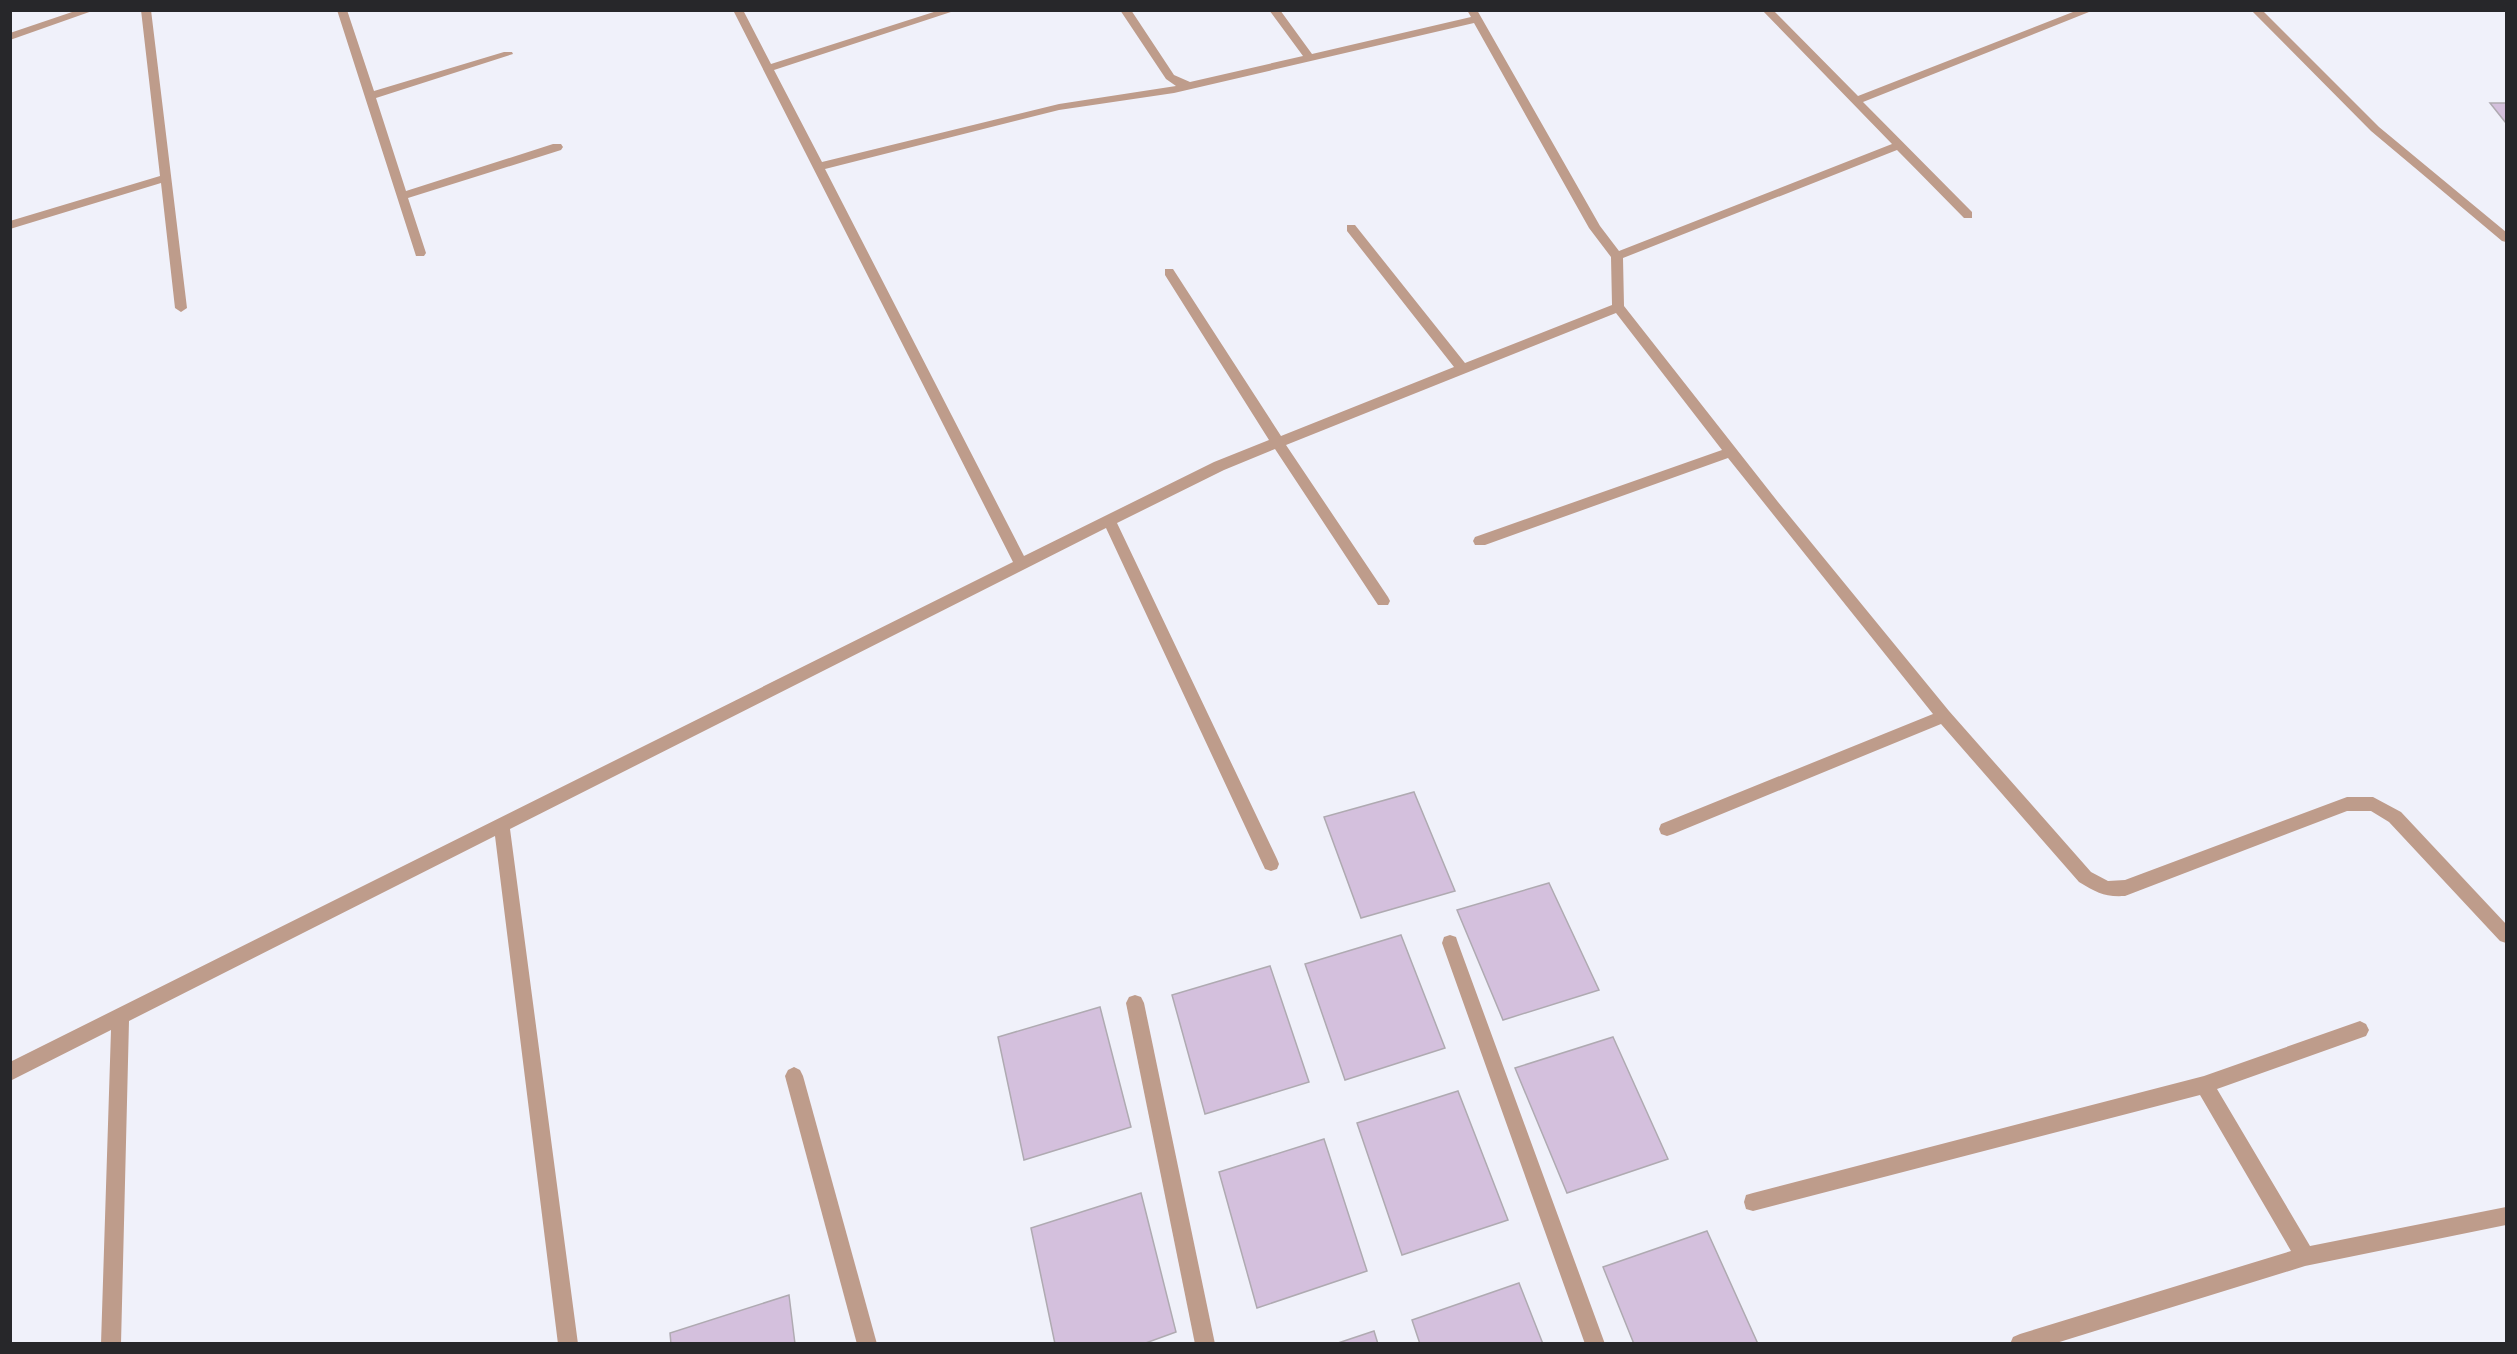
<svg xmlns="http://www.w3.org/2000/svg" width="2517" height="1354" font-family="Georgia,serif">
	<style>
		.building { fill: #d4c0dd; stroke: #afaab1; stroke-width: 1.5 }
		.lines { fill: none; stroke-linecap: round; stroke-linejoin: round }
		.street { fill: #be9c8b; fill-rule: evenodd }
	</style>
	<rect width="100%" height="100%" fill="#f0f1fa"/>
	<g class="building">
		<polygon points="2490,103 2506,103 2506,123"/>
		<polygon points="1414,792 1455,891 1361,918 1324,817"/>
		<polygon points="1549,883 1599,990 1503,1020 1457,910"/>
		<polygon points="1401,935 1445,1048 1345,1080 1305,964"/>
		<polygon points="1270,966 1309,1082 1205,1114 1172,995"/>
		<polygon points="1100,1007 1131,1127 1024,1160 998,1037"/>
		<polygon points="1613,1037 1668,1159 1567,1193 1515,1068"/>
		<polygon points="1458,1091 1508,1220 1402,1255 1357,1123"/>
		<polygon points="1324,1139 1367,1271 1257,1308 1219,1172"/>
		<polygon points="1141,1193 1176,1332 1143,1344 1055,1344 1031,1228"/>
		<polygon points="1707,1231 1758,1344 1634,1344 1603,1267"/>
		<polygon points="1519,1283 1543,1344 1420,1344 1412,1320"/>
		<polygon points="789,1295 795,1344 671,1344 670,1333"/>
		<polygon points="1374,1331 1378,1344 1335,1344"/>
	</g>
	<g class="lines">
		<g class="street">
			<polygon points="78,10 95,10 10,40 10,33"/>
			<polygon points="141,10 151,10 187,308 181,312 175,308 161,183 10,229 10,221 160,176"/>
			<polygon points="337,10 347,10 374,91 504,52 512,52 513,54 376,98 406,191 553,144 561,144 563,147 561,150 408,198 426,253 424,256 416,256"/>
			<path d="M733,10H743L771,64L940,10H957L774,70L822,162L1059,104L1176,86L1166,79L1120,10H1131L1174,75L1190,82L1303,56L1269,10H1280L1312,54L1471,17L1467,10H1477L1600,226L1619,251L1892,144L1762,10H1773L1858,96L2078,10H2094L1863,102L1972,212V218H1964L1897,150L1623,258L1624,306L1778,502L1949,711L2091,872L2108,881L2125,880L2347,797H2373L2401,812L2506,924V943L2500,941L2389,822L2371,811H2347L2125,896C2103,897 2098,893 2079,882L1941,724L1673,834L1667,836L1661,834L1659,829L1661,824L1933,714L1728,458L1485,545H1475L1473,541L1475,537L1722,450L1616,313L1286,445L1388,597L1390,601L1388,605H1378L1275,449L1224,470L1117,523L1277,859L1279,864L1277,869L1271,871L1265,869L1106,528L510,829L578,1344H558L495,836L129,1021L121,1344H101L111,1030L10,1081V1062L1013,562ZM1474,23L1589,228L1611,257L1612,305L1465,363L1355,225H1347V231L1454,367L1281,436L1173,269H1165V275L1269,440L1214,462L1024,556L825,169L1059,110L1174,93Z"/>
			<polygon points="2251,10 2262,10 2379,127 2506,232 2506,242 2502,241 2371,131"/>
			<polygon points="1450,935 1456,937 1458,943 1605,1344 1585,1344 1442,943 1444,937"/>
			<polygon points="1135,995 1141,997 1144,1003 1215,1344 1195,1344 1126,1003 1129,997"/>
			<polygon points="2360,1021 2366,1024 2369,1030 2366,1036 2217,1089 2310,1246 2506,1207 2506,1225 2305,1266 2053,1344 2010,1344 2013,1337 2020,1334 2291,1251 2200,1095 1753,1211 1746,1209 1744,1202 1746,1195 1753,1193 2204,1076"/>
			<polygon points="794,1067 800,1070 803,1076 877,1344 857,1344 785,1076 788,1070"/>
		</g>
	</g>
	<rect width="2517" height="1354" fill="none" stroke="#27272a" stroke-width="24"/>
</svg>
